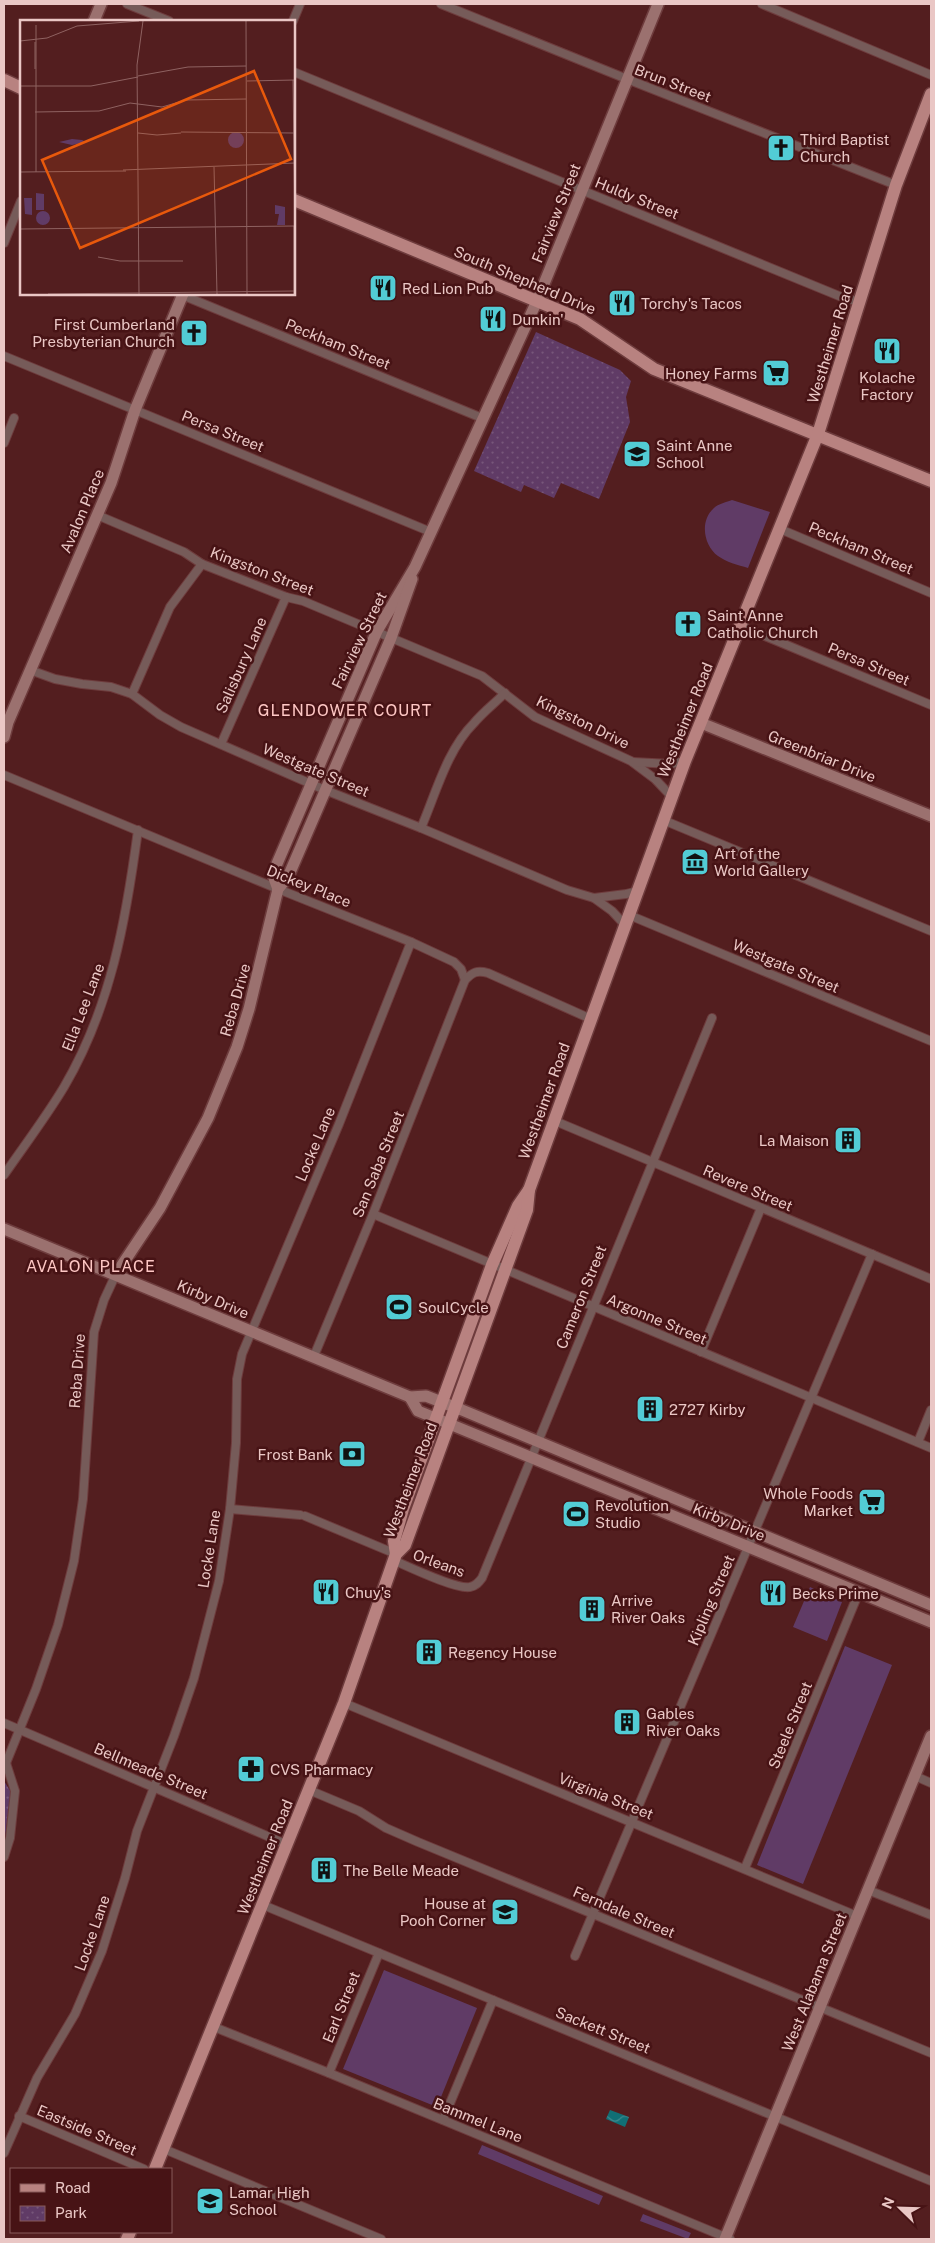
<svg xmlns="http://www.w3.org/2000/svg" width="935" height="2243" font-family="'Public Sans',sans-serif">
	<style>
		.grass { fill: #603b66 }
		.park { fill: url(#park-dots) }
		.water { fill: url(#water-waves) }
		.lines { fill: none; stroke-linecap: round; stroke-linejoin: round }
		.street-casing { stroke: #6e3c3d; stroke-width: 10 }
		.secondary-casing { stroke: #6e3c3d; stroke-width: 14 }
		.primary-casing { stroke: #6e3c3d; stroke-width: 15 }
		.street { stroke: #765b59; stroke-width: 8 }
		.secondary { stroke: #9b716f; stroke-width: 11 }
		.primary { stroke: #b88280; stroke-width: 12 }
		.labels { text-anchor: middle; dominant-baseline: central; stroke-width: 5; stroke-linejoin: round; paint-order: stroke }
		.street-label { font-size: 15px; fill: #eac7c5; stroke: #471315 }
		.poi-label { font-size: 15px; fill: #eac7c5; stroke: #471315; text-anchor: start }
		.neighbourhood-label { font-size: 16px; letter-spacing: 1px; fill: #fec7c4; stroke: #471315 }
		.inset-road { fill: none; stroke: #8f6261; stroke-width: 1 }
		.view { fill: #e8590c; fill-opacity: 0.15; stroke: #e8590c; stroke-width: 2.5 }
		.inset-edge { fill: none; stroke: #eac7c5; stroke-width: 2.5 }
	</style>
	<defs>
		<pattern id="park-dots" width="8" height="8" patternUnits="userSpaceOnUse" patternTransform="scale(1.25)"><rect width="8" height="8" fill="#603b66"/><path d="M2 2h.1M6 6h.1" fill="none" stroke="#77567a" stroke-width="1.8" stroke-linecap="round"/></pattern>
		<pattern id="water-waves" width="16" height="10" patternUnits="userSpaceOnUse" patternTransform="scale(1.25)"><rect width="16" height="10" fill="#116f75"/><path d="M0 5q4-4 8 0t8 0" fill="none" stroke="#3f888d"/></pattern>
	</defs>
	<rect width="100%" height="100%" fill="#531e1f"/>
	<g class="grass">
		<path d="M732,500L770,512L748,568C738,565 726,562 718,556C704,546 699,521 714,508C718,504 727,502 732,500Z"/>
		<polygon points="810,1587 842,1602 827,1641 793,1627"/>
		<polygon points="845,1646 892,1665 803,1884 757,1865"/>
		<polygon points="384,1970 477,2008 437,2107 343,2069"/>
		<polygon points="482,2145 603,2196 599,2205 478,2154"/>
		<polygon points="643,2214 691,2233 688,2239 640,2221"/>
	</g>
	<g class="park">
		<polygon points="536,332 620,370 631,381 626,397 630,422 599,499 561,483 554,498 524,485 521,492 474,471"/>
		<polygon points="4,1781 11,1792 4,1845"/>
	</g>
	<polygon class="water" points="610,2110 629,2117 625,2127 606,2119"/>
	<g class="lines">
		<defs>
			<g id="street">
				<polyline points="127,4 169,21"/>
				<polyline points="441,4 627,79 896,185"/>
				<polyline points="762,4 931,75"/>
				<polyline points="293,21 300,4"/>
				<polyline points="294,72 844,298 860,302"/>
				<polyline points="4,243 21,201"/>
				<polyline points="182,295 482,418"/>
				<polyline points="4,356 431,532"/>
				<polyline points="4,443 14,418"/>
				<polyline points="97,515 184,552 202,564 286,597 303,601 482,676 535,717 631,761 655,779 672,797"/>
				<polyline points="780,529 931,593"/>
				<polyline points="741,626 931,705"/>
				<polyline points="30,670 55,679 82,684 111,687 132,694 160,715 181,727 325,790 421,828 567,890 594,898 626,894 638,891"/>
				<polyline points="132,694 170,607 202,564"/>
				<polyline points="221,744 286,597"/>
				<polyline points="633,762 671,764 685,761"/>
				<polyline points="4,775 278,889 411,942 454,962 461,969 465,980"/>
				<polyline points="663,820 931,931"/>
				<path d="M421,828C436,793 447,750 474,723C483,712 495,703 505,693"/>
				<polyline points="594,898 612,911 626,926"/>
				<polyline points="629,915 931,1041"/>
				<polyline points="555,1121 931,1279"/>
				<path d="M4,1175C24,1146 46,1117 64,1087C111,1007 126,920 138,830"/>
				<polyline points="373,1214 931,1448"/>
				<polyline points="701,1352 761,1208"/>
				<path d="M314,1356L373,1214L465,980C473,972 477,970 488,973L591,1019"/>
				<polyline points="918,1442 931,1410"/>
				<polyline points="230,1509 300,1515"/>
				<polyline points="305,1516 396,1554"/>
				<path d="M393,1560C407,1566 457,1590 470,1587C476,1586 479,1582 482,1578L712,1018"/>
				<polyline points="344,1703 857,1916"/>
				<polyline points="4,1723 288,1845"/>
				<polyline points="4,1764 6,1763 36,1689 58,1625 74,1561 83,1499 94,1332 104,1300 116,1274"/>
				<polyline points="915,1776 931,1783"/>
				<polyline points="309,1790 359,1811 386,1828 418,1842 931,2053"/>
				<polyline points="4,1857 10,1838 15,1791 6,1763"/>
				<polyline points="745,1868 859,1592"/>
				<polyline points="868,1890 931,1915"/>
				<polyline points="263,1905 931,2181"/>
				<polyline points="575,1956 872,1254"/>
				<polyline points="214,2027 329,2073 730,2239"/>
				<polyline points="329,2073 379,1953"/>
				<polyline points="19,2116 144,2169"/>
				<polyline points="443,2120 493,2000"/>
				<polyline points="164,2149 381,2239"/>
				<polyline points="4,2153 37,2078 75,2014 102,1951 125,1878 137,1831 174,1736 194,1678 219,1581 230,1509 236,1443 237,1379 242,1354 339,1124 411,942"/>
			</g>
			<g id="secondary">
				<polyline points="94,21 101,4"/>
				<polyline points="701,723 931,816"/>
				<polyline points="4,737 8,722 111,483 135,410 183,294"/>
				<polyline points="278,889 274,878 276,866 377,631 415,567 537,301 658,4"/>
				<polyline points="4,1229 410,1397 426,1396 462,1410 931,1605"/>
				<polyline points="116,1274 160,1208 208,1118 237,1047 249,1009 278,889 288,877 391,638 412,579"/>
				<polyline points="410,1397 418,1411 931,1622"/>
				<polyline points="725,2239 931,1736"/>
			</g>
			<g id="primary">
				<polyline points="4,80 21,88"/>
				<polyline points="294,200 580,319 654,369 931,481"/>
				<polyline points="396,1554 394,1541 403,1509 492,1265 518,1206 529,1190 685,761 818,434 896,185 931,94"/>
				<polyline points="155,2169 344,1703 396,1554 405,1545 527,1210 529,1190"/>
				<polyline points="127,2239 130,2232"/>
			</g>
		</defs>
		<use href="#street" class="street-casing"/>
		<use href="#secondary" class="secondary-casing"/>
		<use href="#primary" class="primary-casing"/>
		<use href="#street" class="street"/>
		<use href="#secondary" class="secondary"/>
		<use href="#primary" class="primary"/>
	</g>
	<defs>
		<symbol id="church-square" viewBox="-11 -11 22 22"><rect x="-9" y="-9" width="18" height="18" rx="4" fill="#52ccd5" stroke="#471315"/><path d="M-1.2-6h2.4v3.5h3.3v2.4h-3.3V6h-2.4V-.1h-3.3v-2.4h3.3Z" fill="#111"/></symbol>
		<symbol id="restaurant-square" viewBox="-11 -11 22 22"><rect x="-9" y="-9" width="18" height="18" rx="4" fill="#52ccd5" stroke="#471315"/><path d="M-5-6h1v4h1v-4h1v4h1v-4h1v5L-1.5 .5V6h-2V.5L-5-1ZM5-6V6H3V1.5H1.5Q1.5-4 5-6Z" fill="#111"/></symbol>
		<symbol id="supermarket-square" viewBox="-11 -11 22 22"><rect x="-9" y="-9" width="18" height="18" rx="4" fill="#52ccd5" stroke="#471315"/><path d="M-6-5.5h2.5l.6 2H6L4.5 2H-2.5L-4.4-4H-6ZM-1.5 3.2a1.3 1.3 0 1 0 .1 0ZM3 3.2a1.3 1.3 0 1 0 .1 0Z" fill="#111"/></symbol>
		<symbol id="school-square" viewBox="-11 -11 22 22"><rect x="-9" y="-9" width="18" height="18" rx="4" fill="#52ccd5" stroke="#471315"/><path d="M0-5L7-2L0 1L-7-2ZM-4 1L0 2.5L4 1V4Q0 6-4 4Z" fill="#111"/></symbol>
		<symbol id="museum-square" viewBox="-11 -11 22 22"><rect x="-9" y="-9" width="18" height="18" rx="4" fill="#52ccd5" stroke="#471315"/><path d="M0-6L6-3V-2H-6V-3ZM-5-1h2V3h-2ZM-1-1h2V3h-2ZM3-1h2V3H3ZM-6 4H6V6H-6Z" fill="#111"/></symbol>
		<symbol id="building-square" viewBox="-11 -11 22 22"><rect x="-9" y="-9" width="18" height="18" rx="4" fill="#52ccd5" stroke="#471315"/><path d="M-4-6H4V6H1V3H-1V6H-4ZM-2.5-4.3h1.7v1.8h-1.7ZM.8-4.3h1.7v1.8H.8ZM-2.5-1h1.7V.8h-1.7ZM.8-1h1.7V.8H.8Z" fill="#111"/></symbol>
		<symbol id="stadium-square" viewBox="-11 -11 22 22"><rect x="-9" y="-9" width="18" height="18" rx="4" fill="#52ccd5" stroke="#471315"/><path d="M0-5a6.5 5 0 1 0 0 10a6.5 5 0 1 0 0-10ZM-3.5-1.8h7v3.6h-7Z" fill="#111"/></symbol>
		<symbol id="bank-square" viewBox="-11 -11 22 22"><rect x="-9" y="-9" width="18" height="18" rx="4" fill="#52ccd5" stroke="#471315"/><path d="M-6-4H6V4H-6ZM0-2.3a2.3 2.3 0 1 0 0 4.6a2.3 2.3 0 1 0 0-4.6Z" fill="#111"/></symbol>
		<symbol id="pharmacy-square" viewBox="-11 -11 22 22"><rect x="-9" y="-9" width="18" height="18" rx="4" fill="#52ccd5" stroke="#471315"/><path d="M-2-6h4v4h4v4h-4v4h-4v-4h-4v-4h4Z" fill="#111"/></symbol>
	</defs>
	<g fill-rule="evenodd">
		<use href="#church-square" x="765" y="132" width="32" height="32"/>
		<use href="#restaurant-square" x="367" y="272" width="32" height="32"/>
		<use href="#restaurant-square" x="606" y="287" width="32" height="32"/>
		<use href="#restaurant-square" x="477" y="303" width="32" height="32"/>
		<use href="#church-square" x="178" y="317" width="32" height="32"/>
		<use href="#restaurant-square" x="871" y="335" width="32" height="32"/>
		<use href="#supermarket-square" x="760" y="357" width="32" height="32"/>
		<use href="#school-square" x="621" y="438" width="32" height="32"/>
		<use href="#church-square" x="672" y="608" width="32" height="32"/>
		<use href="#museum-square" x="679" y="846" width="32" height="32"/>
		<use href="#building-square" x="832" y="1124" width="32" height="32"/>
		<use href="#stadium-square" x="383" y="1291" width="32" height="32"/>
		<use href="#building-square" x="634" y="1393" width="32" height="32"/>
		<use href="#bank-square" x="336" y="1438" width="32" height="32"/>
		<use href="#supermarket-square" x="856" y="1486" width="32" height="32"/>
		<use href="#stadium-square" x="560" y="1498" width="32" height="32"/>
		<use href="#restaurant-square" x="310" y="1576" width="32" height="32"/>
		<use href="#restaurant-square" x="757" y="1577" width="32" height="32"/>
		<use href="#building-square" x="576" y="1593" width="32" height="32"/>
		<use href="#building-square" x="413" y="1636" width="32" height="32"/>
		<use href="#building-square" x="611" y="1706" width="32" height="32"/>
		<use href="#pharmacy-square" x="235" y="1753" width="32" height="32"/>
		<use href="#building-square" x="308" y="1854" width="32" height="32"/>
		<use href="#school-square" x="489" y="1896" width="32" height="32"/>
		<use href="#school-square" x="194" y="2185" width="32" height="32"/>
	</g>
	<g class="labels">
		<g class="street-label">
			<text transform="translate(673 83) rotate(21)">Brun Street</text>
			<text transform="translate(637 198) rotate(22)">Huldy Street</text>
			<text transform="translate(556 213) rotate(-68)">Fairview Street</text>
			<text transform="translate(525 280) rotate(23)">South Shepherd Drive</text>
			<text transform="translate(338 344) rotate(22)">Peckham Street</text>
			<text transform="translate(830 344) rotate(-73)">Westheimer Road</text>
			<text transform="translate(223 431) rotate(22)">Persa Street</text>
			<text transform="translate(82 511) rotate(-67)">Avalon Place</text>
			<text transform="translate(861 548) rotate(23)">Peckham Street</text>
			<text transform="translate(262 571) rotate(21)">Kingston Street</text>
			<text transform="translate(359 640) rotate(-64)">Fairview Street</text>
			<text transform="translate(869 664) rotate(23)">Persa Street</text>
			<text transform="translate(241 665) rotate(-66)">Salisbury Lane</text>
			<text transform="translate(685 720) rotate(-68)">Westheimer Road</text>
			<text transform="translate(583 722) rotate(26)">Kingston Drive</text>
			<text transform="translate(822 756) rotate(22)">Greenbriar Drive</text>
			<text transform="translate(316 770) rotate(23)">Westgate Street</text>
			<text transform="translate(309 886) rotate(22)">Dickey Place</text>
			<text transform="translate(786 966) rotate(23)">Westgate Street</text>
			<text transform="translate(235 1000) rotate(-74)">Reba Drive</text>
			<text transform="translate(83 1007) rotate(-69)">Ella Lee Lane</text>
			<text transform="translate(544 1101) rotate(-70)">Westheimer Road</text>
			<text transform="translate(315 1144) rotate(-67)">Locke Lane</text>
			<text transform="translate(378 1164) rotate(-68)">San Saba Street</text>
			<text transform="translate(748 1188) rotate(23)">Revere Street</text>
			<text transform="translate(581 1297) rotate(-68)">Cameron Street</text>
			<text transform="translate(213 1299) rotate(23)">Kirby Drive</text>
			<text transform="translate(657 1319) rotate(23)">Argonne Street</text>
			<text transform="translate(77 1371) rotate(-86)">Reba Drive</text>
			<text transform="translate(410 1480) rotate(-69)">Westheimer Road</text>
			<text transform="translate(729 1522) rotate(22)">Kirby Drive</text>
			<text transform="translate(209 1549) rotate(-81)">Locke Lane</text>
			<text transform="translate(439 1563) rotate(20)">Orleans</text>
			<text transform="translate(711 1600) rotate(-67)">Kipling Street</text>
			<text transform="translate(790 1725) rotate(-68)">Steele Street</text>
			<text transform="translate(151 1771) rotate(23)">Bellmeade Street</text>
			<text transform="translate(606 1796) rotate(22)">Virginia Street</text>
			<text transform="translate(265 1857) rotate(-68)">Westheimer Road</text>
			<text transform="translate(624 1912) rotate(23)">Ferndale Street</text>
			<text transform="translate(92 1933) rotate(-71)">Locke Lane</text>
			<text transform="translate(814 1982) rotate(-68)">West Alabama Street</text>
			<text transform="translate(341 2007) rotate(-68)">Earl Street</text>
			<text transform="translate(603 2030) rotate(22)">Sackett Street</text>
			<text transform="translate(478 2120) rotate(22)">Bammel Lane</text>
			<text transform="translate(87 2130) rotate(23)">Eastside Street</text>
		</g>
		<g class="poi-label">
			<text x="800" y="139">Third Baptist<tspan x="800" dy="17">Church</tspan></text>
			<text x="402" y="288">Red Lion Pub</text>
			<text x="641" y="303">Torchy's Tacos</text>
			<text x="512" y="319">Dunkin'</text>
			<text x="175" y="324" text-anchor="end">First Cumberland<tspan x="175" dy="17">Presbyterian Church</tspan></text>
			<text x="757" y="373" text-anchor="end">Honey Farms</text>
			<text x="887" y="377" text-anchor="middle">Kolache<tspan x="887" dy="17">Factory</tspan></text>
			<text x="656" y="445">Saint Anne<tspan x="656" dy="17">School</tspan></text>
			<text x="707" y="615">Saint Anne<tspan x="707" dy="17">Catholic Church</tspan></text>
			<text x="714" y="853">Art of the<tspan x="714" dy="17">World Gallery</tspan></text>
			<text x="829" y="1140" text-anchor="end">La Maison</text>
			<text x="418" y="1307">SoulCycle</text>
			<text x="669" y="1409">2727 Kirby</text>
			<text x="333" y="1454" text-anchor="end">Frost Bank</text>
			<text x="853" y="1493" text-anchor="end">Whole Foods<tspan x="853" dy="17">Market</tspan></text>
			<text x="595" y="1505">Revolution<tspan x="595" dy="17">Studio</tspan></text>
			<text x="345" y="1592">Chuy's</text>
			<text x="792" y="1593">Becks Prime</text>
			<text x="611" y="1600">Arrive<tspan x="611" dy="17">River Oaks</tspan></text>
			<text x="448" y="1652">Regency House</text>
			<text x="646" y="1713">Gables<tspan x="646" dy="17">River Oaks</tspan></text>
			<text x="270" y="1769">CVS Pharmacy</text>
			<text x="343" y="1870">The Belle Meade</text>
			<text x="486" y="1903" text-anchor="end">House at<tspan x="486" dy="17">Pooh Corner</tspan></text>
			<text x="229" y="2192">Lamar High<tspan x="229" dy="17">School</tspan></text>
		</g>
		<g class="neighbourhood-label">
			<text x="345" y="710">GLENDOWER COURT</text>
			<text x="91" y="1266">AVALON PLACE</text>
		</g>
	</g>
	<g transform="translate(20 20)">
		<rect width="275" height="275" fill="#531e1f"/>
		<path d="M16,173L24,174V190H16ZM4,178H12V195L5,194ZM255,185L265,187V205H257L259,194H255ZM16 198a7 7 0 1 1 14 0a7 7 0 1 1-14 0Z" fill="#603b66"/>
		<path d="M208 120a8 8 0 1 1 16 0a8 8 0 1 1-16 0ZM52,119L62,120L66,122L52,125L39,122Z" fill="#603b66"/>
		<path class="inset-road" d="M226,1L227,274M0,21L27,18L57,6L119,1M15,22V49M118,56L168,47L226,46M273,60L275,206M227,61L275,60M0,66H71L118,57M15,92L79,91L110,83L142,87L166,80L226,79M161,112L274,113M118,113L137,115L161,113M194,147L197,274M103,150L275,143M0,152L106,151M16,152V5M274,206V274M0,209L275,206M78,237L100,241H163M28,274L275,271M119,274L117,45L123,1"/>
		<path class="view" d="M234,51L271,139L60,228L22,140Z"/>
		<rect width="275" height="275" class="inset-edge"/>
	</g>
	<rect width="935" height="2243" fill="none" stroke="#eac7c5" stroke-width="10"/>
	<rect x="10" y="2168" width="162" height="65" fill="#471315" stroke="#885b5b"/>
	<rect x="20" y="2184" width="25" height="8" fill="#b88280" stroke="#885b5b"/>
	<text x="55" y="2193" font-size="15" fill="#eac7c5">Road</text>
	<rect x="20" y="2206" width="25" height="15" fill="url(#park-dots)" stroke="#885b5b"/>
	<text x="55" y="2218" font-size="15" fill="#eac7c5">Park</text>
	<g transform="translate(900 2208) rotate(293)" stroke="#471315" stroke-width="4" paint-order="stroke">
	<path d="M0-4L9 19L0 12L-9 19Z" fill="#eac7c5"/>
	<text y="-8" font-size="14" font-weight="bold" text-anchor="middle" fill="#eac7c5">N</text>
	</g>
</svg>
